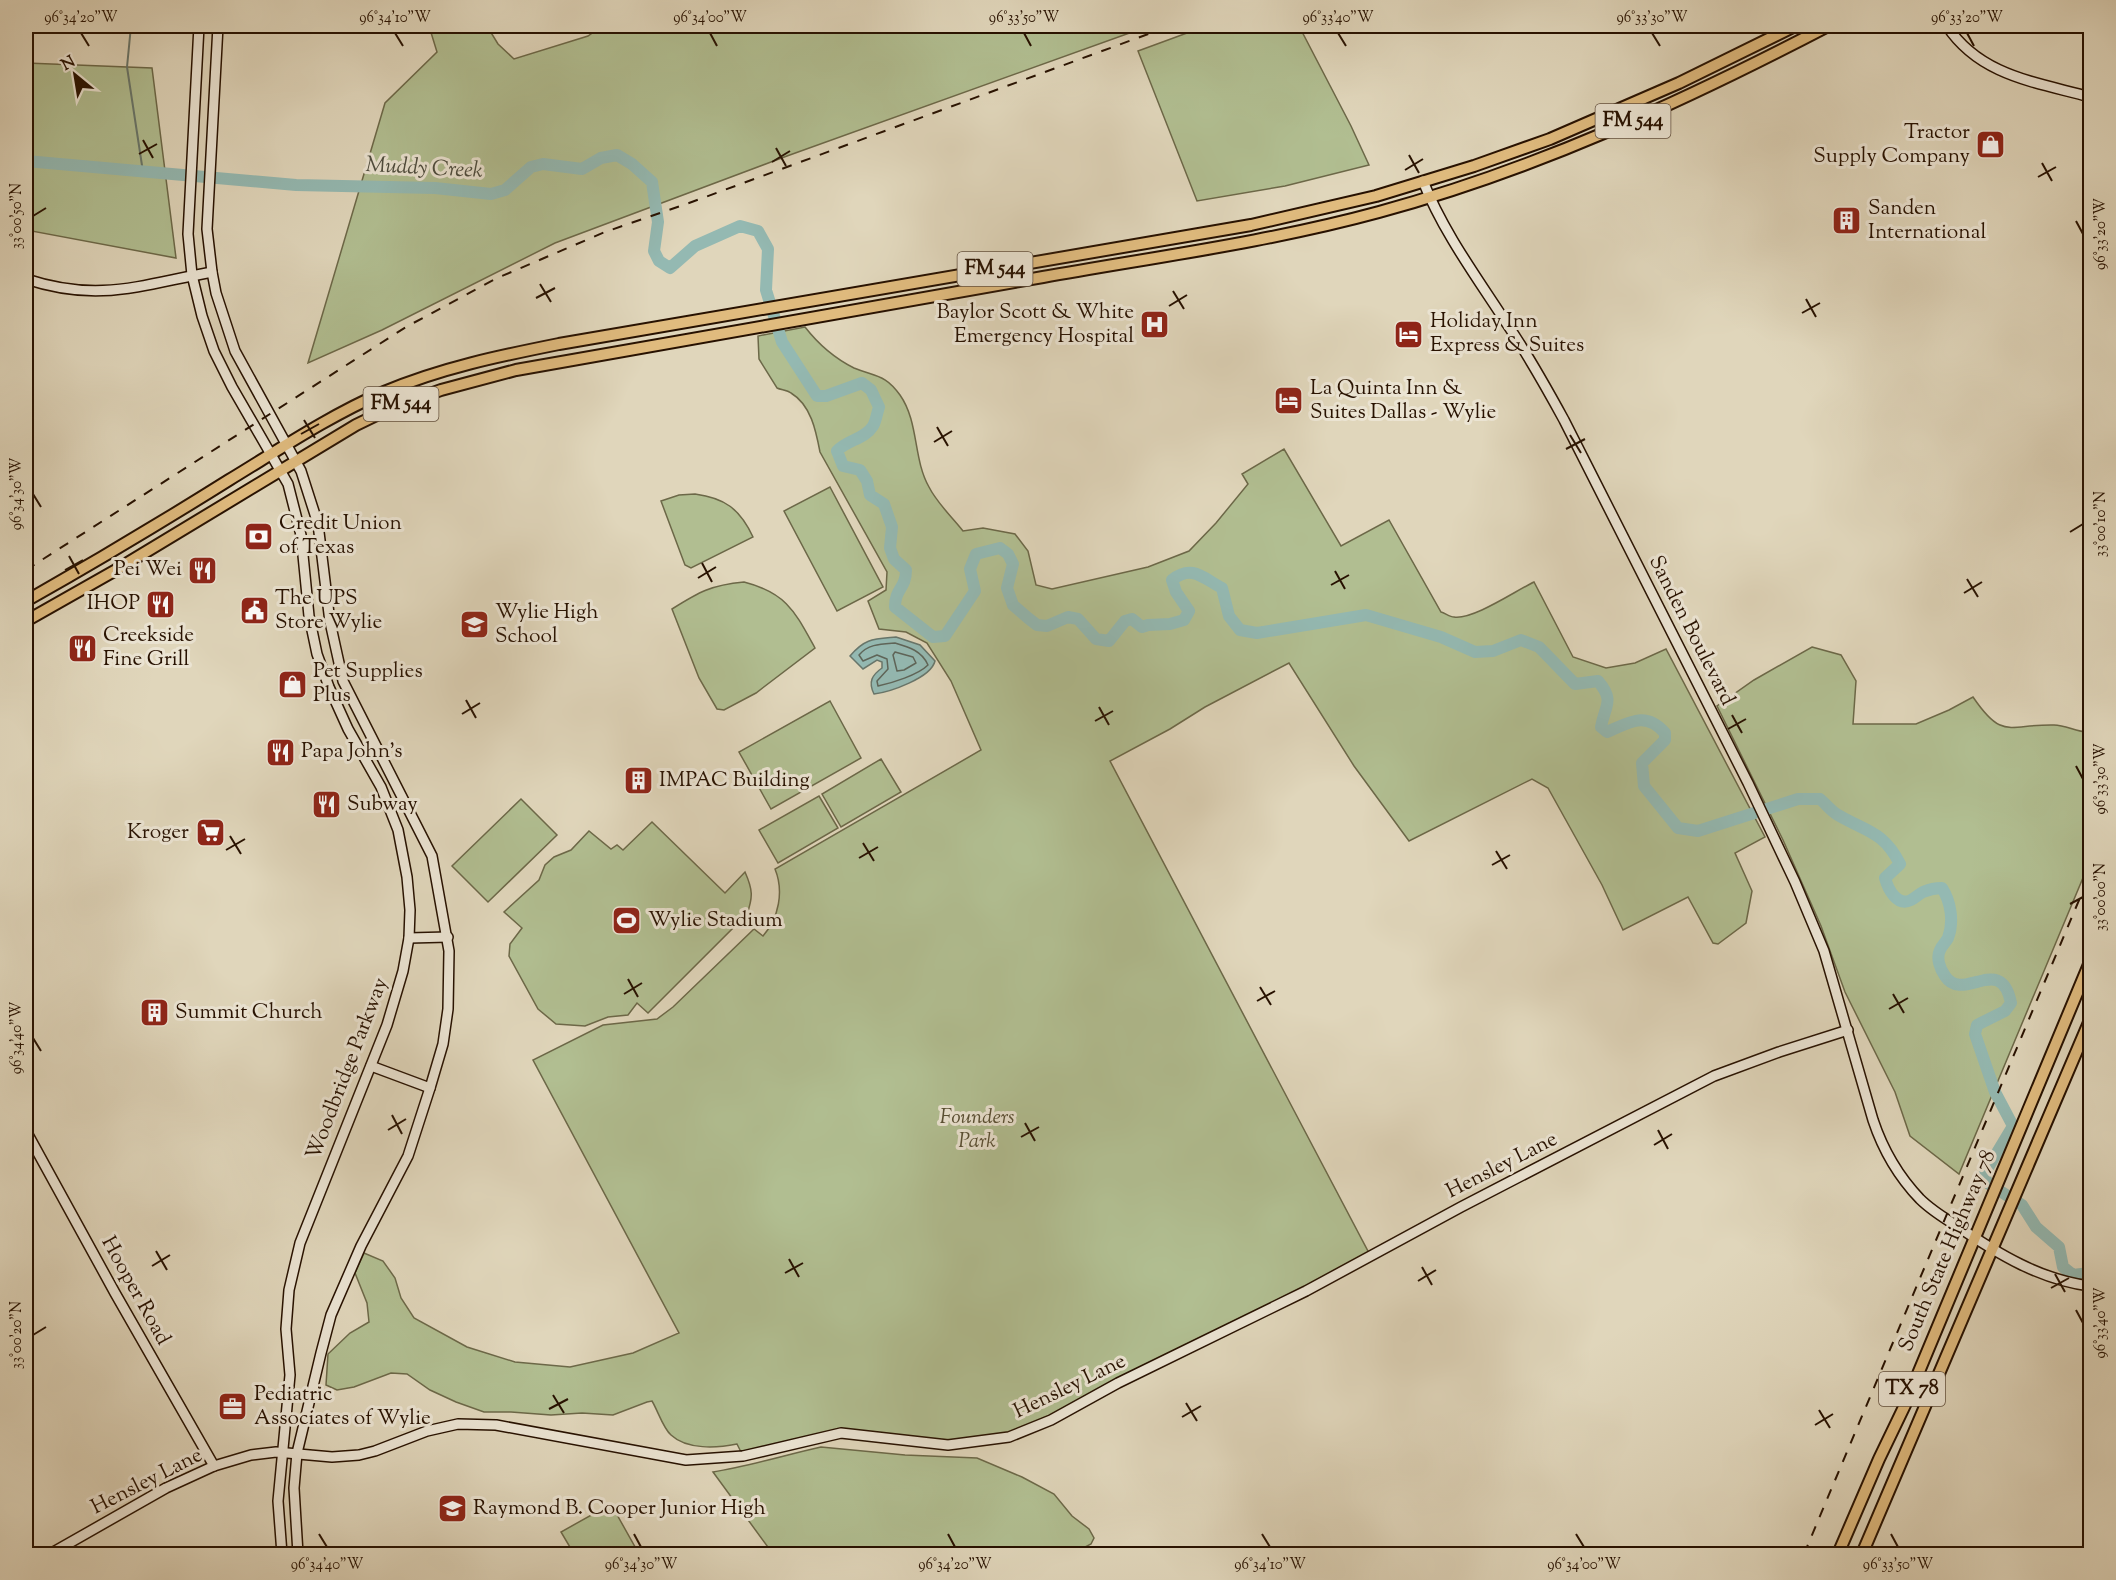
<svg xmlns="http://www.w3.org/2000/svg" width="2116" height="1580" font-family="'Sorts Mill Goudy',serif">
	<style>
		.green { fill: #b1be91; stroke: #6c6848; stroke-width: 1.5 }
		.water { fill: #94b9b2; stroke: #68766b; stroke-width: 1.5 }
		.lines { fill: none; stroke-linecap: round; stroke-linejoin: round }
		.shore { stroke: #5e6559; stroke-width: 1.5 }
		.stream { stroke: #68766b; stroke-width: 2 }
		.river { stroke: #94b9b2; stroke-width: 12 }
		.secondary-casing { stroke: #271100; stroke-width: 12 }
		.primary-casing { stroke: #271100; stroke-width: 14 }
		.secondary { stroke: #ebe4d3; stroke-width: 9 }
		.primary { stroke: #e0bb7e; stroke-width: 10 }
		.rail { stroke: #271100; stroke-width: 2; stroke-dasharray: 10 10; stroke-linecap: butt }
		.ticks { fill: none; stroke: #271100; stroke-width: 2 }
		.labels { text-anchor: middle; dominant-baseline: central; stroke-width: 6; stroke-linejoin: round; paint-order: stroke }
		.shield { fill: #ebe4d3; stroke: #62503f; stroke-width: 1.5 }
		.shield-label { font-size: 20px; font-weight: bold; fill: #271100 }
		.poi-label { font-size: 21px; fill: #271100; stroke: #ebe4d3; text-anchor: start }
		.street-label { font-size: 21px; fill: #271100; stroke: #ebe4d3 }
		.park-label { font-size: 21px; font-style: italic; fill: #574e33; stroke: #ebe4d3 }
		.water-label { font-size: 22px; font-style: italic; fill: #4d4c3e; stroke: #ebe4d3 }
		.neatline { fill: none; stroke: #271100; stroke-width: 2 }
		.ticks-label { font-size: 15px; text-anchor: middle; fill: #271100 }
	</style>
	<rect width="100%" height="100%" fill="#e0d6bb"/>
	<filter id="stains"><feTurbulence type="fractalNoise" baseFrequency=".00333" numOctaves="4"/><feColorMatrix values="0 0 0 0 .2 0 0 0 0 .09 0 0 0 0 .02 0 0 0 .5 -.17"/></filter>
	<radialGradient id="worn" r=".72"><stop offset=".6" stop-color="#630" stop-opacity="0"/><stop offset="1" stop-color="#630" stop-opacity=".3"/></radialGradient>
	<g class="green">
		<polygon points="429,26 487,26 498,44 514,59 588,36 602,26 1149,26 787,156 555,243 382,330 308,363 385,103 437,52"/>
		<polygon points="1206,26 1299,26 1351,126 1369,165 1285,186 1197,201 1138,51"/>
		<polygon points="26,63 152,68 176,258 26,230"/>
		<path d="M805,327C819,345 834,358 854,368C876,377 885,374 900,395C919,422 913,459 929,487C937,503 952,517 963,531L983,528L1015,534L1028,551L1036,585L1052,589L1148,567L1189,551L1216,523L1248,484L1242,474L1284,449L1341,546L1389,520L1441,612C1445,613 1450,617 1454,617C1473,620 1515,591 1534,582L1573,657L1606,668L1635,663L1666,649L1765,837L1735,853L1752,891L1746,923L1718,944L1713,943L1688,897L1623,930L1602,885L1548,788L1532,779L1409,841L1354,766L1289,663L1205,707L1170,729L1110,761L1370,1255L1009,1437L927,1442L851,1434L743,1456L737,1444C717,1448 687,1450 671,1435C663,1428 658,1411 652,1401L647,1402L613,1415L582,1413L551,1415L511,1412H484L456,1402L430,1390L407,1374L391,1373L354,1387L337,1390L326,1385L328,1354L350,1333L369,1322L367,1303L355,1273L364,1253L383,1261L395,1278L401,1298L414,1318L467,1347L515,1362L570,1367L633,1353L679,1333L533,1060L603,1025L657,1019L673,1007L754,929L763,936C779,918 784,891 775,869L981,750L951,681L927,643L906,632L879,629L868,601L886,590L887,572L820,452C816,431 811,405 791,393C787,390 781,390 777,388L759,359L758,336Z"/>
		<polygon points="830,487 883,587 837,611 784,511"/>
		<path d="M695,494C725,498 740,509 753,537L691,568L685,565L661,501L679,495Z"/>
		<path d="M744,582C787,593 795,612 815,648L756,693L724,710L717,709L699,678L672,609C699,592 711,585 744,582Z"/>
		<path d="M1812,647L1841,655L1856,681L1853,724H1916L1949,710L1973,697C2003,741 2008,724 2054,725C2067,725 2077,733 2090,732V861L1959,1174L1910,1136L1895,1092L1845,992L1821,926L1783,840L1717,706L1754,680Z"/>
		<polygon points="830,701 861,758 771,809 739,752"/>
		<polygon points="881,759 901,792 841,827 822,794"/>
		<polygon points="819,796 838,828 778,863 759,830"/>
		<polygon points="521,799 557,835 488,902 452,866"/>
		<path d="M652,822L725,893L745,872C753,890 753,897 747,914L648,1013L637,1003L628,1015L608,1017L585,1026L556,1024L538,1009L509,956L510,944L522,928L504,912L539,880L545,865L554,857L571,850L589,831L611,849L617,845L623,850Z"/>
		<path d="M821,1447L905,1455L977,1458L1022,1477L1054,1494L1072,1516L1089,1529L1094,1538L1091,1544L1072,1554H773L713,1472C750,1466 785,1455 821,1447Z"/>
		<polygon points="611,1504 639,1554 574,1554 561,1532"/>
	</g>
	<path class="water" d="M896,637L920,645L935,661C931,678 890,692 874,694C868,682 872,675 882,668V662L877,660L863,669L850,656C865,638 874,639 896,637Z"/>
	<g class="lines">
		<g class="shore">
			<path d="M895,643C909,647 922,651 928,665C918,675 892,683 878,686L877,681L888,669L887,659L877,655L863,661L859,655C868,644 881,644 895,643Z"/>
			<polygon points="895,652 913,657 916,663 904,670 897,671 893,655"/>
		</g>
		<polyline class="stream" points="131,26 127,67 143,172"/>
		<path class="river" d="M26,161L296,185L435,188L491,194L505,190L531,167L543,164L582,169L601,158L617,155L632,164L652,182L658,222L654,251L659,261L670,268L695,246L740,226L758,231L768,249L766,290L782,342L817,396H826L862,383L871,390L879,407C877,413 876,421 873,426C865,439 847,440 837,451L843,466L860,470L867,481L870,495L884,504L892,527L890,548L894,559L906,570C906,589 895,588 895,607L933,637L945,636L975,591L970,569L976,554L1000,548L1008,554L1013,564L1007,588L1013,605L1028,618L1037,625L1047,626L1068,617L1078,619L1096,639L1109,641L1125,621L1132,619L1142,627L1148,625L1170,624L1184,620L1189,611L1176,592L1172,580C1192,564 1203,578 1222,588L1229,616L1240,630L1257,633L1366,615L1441,637L1475,652L1493,651L1521,640L1539,647L1575,684L1598,681C1615,701 1605,705 1601,727L1607,732C1630,722 1646,711 1665,733V740L1642,763L1644,786L1678,828L1698,831L1798,799H1820C1826,804 1831,811 1838,815C1867,832 1883,831 1900,864L1885,878C1888,889 1897,907 1911,900C1915,898 1919,894 1923,892C1930,889 1935,888 1942,888C1951,902 1954,922 1948,938C1946,942 1942,945 1940,950C1936,958 1940,969 1945,976C1963,1004 2001,952 2011,1003L2005,1011L1977,1025L1975,1034L1995,1092L2013,1126L1983,1176L1989,1184L2022,1205L2036,1227L2059,1247L2063,1267L2073,1275L2090,1273"/>
		<defs>
			<g id="secondary">
				<polyline points="199,26 188,234 192,275 202,316 214,351 232,387 288,484 301,535 309,616 317,654 329,687 348,729 381,787 398,830 407,877 410,910 409,938 403,971 387,1025 300,1243 289,1290 286,1329 290,1375 278,1501 282,1554"/>
				<polyline points="218,26 207,229 212,272 216,293 235,351 301,471 318,524 330,622 343,681 432,856 449,951 448,1009 443,1044 430,1088 408,1156 361,1246 331,1315 321,1353 297,1453 294,1488 298,1554"/>
				<path d="M1947,26C1980,76 2036,82 2090,97"/>
				<path d="M1423,181C1443,232 1478,279 1507,324C1528,355 1546,387 1564,420L1748,783L1795,882L1824,951L1873,1120C1883,1150 1898,1176 1920,1199C1931,1210 1944,1218 1957,1226C1998,1254 2041,1280 2090,1286"/>
				<path d="M26,279C99,303 140,285 212,272"/>
				<polyline points="409,938 448,937"/>
				<polyline points="371,1066 430,1088"/>
				<polyline points="26,1131 115,1293 214,1466"/>
				<polyline points="50,1554 166,1488 214,1466 251,1455 276,1452 332,1457 359,1455 375,1451 427,1431 458,1424 496,1425 686,1460 743,1456 841,1433 948,1445 1009,1437 1051,1420 1118,1383 1306,1291 1461,1207 1714,1076 1779,1052 1848,1030"/>
			</g>
			<g id="primary">
				<path d="M26,601C95,562 162,522 229,480C280,449 329,416 384,392C441,368 499,356 559,344L1251,225L1376,196L1474,166L1550,139L1679,83L1795,26"/>
				<path d="M26,621L116,570L356,425L391,408L441,390L516,370C691,339 867,308 1043,277C1155,257 1269,242 1379,212C1537,169 1684,101 1828,26"/>
				<polyline points="1838,1554 1879,1459 1905,1405 2090,962"/>
				<polyline points="1862,1554 2090,1020"/>
			</g>
		</defs>
		<use href="#secondary" class="secondary-casing"/>
		<use href="#primary" class="primary-casing"/>
		<use href="#secondary" class="secondary"/>
		<use href="#primary" class="primary"/>
		<g class="rail">
			<polyline points="26,570 406,327 495,279 605,232 689,203 1170,26"/>
			<polyline points="1804,1554 2090,874"/>
		</g>
	</g>
	<path class="ticks" d="M81,33L89,46M395,33L403,46M710,33L717,46M1024,33L1031,46M1338,33L1346,46M1652,33L1660,46M1967,33L1974,46M143,140L153,158M776,148L786,166M139,154L157,144M1409,155L1419,173M772,162L790,151M2042,163L2052,181M1405,170L1423,159M2038,177L2056,167M33,216L46,208M2076,221L2083,234M540,284L551,302M1173,291L1184,309M536,298L555,288M1806,299L1816,317M1169,306L1187,295M1802,313L1820,303M304,420L315,438M937,427L948,446M301,434L319,424M1570,435L1581,453M934,442L952,431M1566,449L1585,439M33,494L41,507M2070,532L2083,524M69,556L79,574M702,563L712,582M65,570L83,560M1335,571L1345,589M698,578L716,567M1967,579L1978,597M1331,585L1349,575M1964,593L1982,582M466,700L476,718M1099,707L1109,725M462,714L480,703M1732,715L1742,733M1095,721L1113,711M1728,729L1746,719M2076,766L2083,779M230,836L241,854M863,843L874,861M226,850L245,839M1496,851L1507,869M859,858L878,847M1492,865L1510,855M2070,904L2083,897M628,979L638,997M1260,987L1271,1005M624,994L642,983M1893,994L1904,1013M1257,1001L1275,991M1889,1009L1908,998M33,1038L41,1051M392,1115L402,1134M1025,1123L1035,1141M388,1130L406,1119M1658,1130L1668,1149M1021,1137L1039,1127M1654,1145L1672,1134M156,1251L167,1270M789,1259L799,1277M152,1266L170,1255M1422,1267L1432,1285M785,1273L803,1263M2055,1274L2065,1292M1418,1281L1436,1270M2051,1288L2069,1278M2076,1310L2083,1323M33,1335L46,1327M553,1395L564,1413M1186,1403L1197,1421M549,1409L568,1399M1819,1410L1830,1428M1182,1417L1201,1406M1815,1425L1833,1414M319,1534L327,1547M634,1534L641,1547M948,1534L955,1547M1262,1534L1270,1547M1576,1534L1584,1547M1891,1534L1898,1547"/>
	<defs>
		<symbol id="shop-square" viewBox="-11 -11 22 22"><rect x="-9" y="-9" width="18" height="18" rx="4" fill="#8f2418" stroke="#ebe4d3"/><path d="M-5-2.5h2.3a2.7 3.5 0 0 1 5.4 0H5L5.5 6h-11ZM-1.5-2.5h3a1.5 2.3 0 0 0-3 0Z" fill="#fff"/></symbol>
		<symbol id="building-square" viewBox="-11 -11 22 22"><rect x="-9" y="-9" width="18" height="18" rx="4" fill="#8f2418" stroke="#ebe4d3"/><path d="M-4-6H4V6H1V3H-1V6H-4ZM-2.5-4.3h1.7v1.8h-1.7ZM.8-4.3h1.7v1.8H.8ZM-2.5-1h1.7V.8h-1.7ZM.8-1h1.7V.8H.8Z" fill="#fff"/></symbol>
		<symbol id="hospital-square" viewBox="-11 -11 22 22"><rect x="-9" y="-9" width="18" height="18" rx="4" fill="#8f2418" stroke="#ebe4d3"/><path d="M-5-5h3v3.5h4V-5h3V5h-3V1.5h-4V5h-3Z" fill="#fff"/></symbol>
		<symbol id="hotel-square" viewBox="-11 -11 22 22"><rect x="-9" y="-9" width="18" height="18" rx="4" fill="#8f2418" stroke="#ebe4d3"/><path d="M-6-4.5h1.5V1H6V5H4.5V3h-9V5H-6ZM-4 0a1.8 1.8 0 1 1 3.6 0ZM.5 0V-2.5h3Q6-2.5 6 0Z" fill="#fff"/></symbol>
		<symbol id="bank-square" viewBox="-11 -11 22 22"><rect x="-9" y="-9" width="18" height="18" rx="4" fill="#8f2418" stroke="#ebe4d3"/><path d="M-6-4H6V4H-6ZM0-2.3a2.3 2.3 0 1 0 0 4.6a2.3 2.3 0 1 0 0-4.6Z" fill="#fff"/></symbol>
		<symbol id="restaurant-square" viewBox="-11 -11 22 22"><rect x="-9" y="-9" width="18" height="18" rx="4" fill="#8f2418" stroke="#ebe4d3"/><path d="M-5-6h1v4h1v-4h1v4h1v-4h1v5L-1.5 .5V6h-2V.5L-5-1ZM5-6V6H3V1.5H1.5Q1.5-4 5-6Z" fill="#fff"/></symbol>
		<symbol id="civic-square" viewBox="-11 -11 22 22"><rect x="-9" y="-9" width="18" height="18" rx="4" fill="#8f2418" stroke="#ebe4d3"/><path d="M-.6-6.5H3V-4.5H.6V-3L4-1V1h2V6H-6V1h2V-1L-.6-3ZM-1.2 2.5V6h2.4V2.5Z" fill="#fff"/></symbol>
		<symbol id="school-square" viewBox="-11 -11 22 22"><rect x="-9" y="-9" width="18" height="18" rx="4" fill="#8f2418" stroke="#ebe4d3"/><path d="M0-5L7-2L0 1L-7-2ZM-4 1L0 2.5L4 1V4Q0 6-4 4Z" fill="#fff"/></symbol>
		<symbol id="supermarket-square" viewBox="-11 -11 22 22"><rect x="-9" y="-9" width="18" height="18" rx="4" fill="#8f2418" stroke="#ebe4d3"/><path d="M-6-5.5h2.5l.6 2H6L4.5 2H-2.5L-4.4-4H-6ZM-1.5 3.2a1.3 1.3 0 1 0 .1 0ZM3 3.2a1.3 1.3 0 1 0 .1 0Z" fill="#fff"/></symbol>
		<symbol id="stadium-square" viewBox="-11 -11 22 22"><rect x="-9" y="-9" width="18" height="18" rx="4" fill="#8f2418" stroke="#ebe4d3"/><path d="M0-5a6.5 5 0 1 0 0 10a6.5 5 0 1 0 0-10ZM-3.5-1.8h7v3.6h-7Z" fill="#fff"/></symbol>
		<symbol id="office-square" viewBox="-11 -11 22 22"><rect x="-9" y="-9" width="18" height="18" rx="4" fill="#8f2418" stroke="#ebe4d3"/><path d="M-6-3h4V-5.5h4V-3h4V5H-6ZM-1-4.5V-3h2v-1.5ZM-6 0V1H6V0Z" fill="#fff"/></symbol>
	</defs>
	<g fill-rule="evenodd">
		<use href="#shop-square" x="1974" y="128" width="33" height="33"/>
		<use href="#building-square" x="1830" y="204" width="33" height="33"/>
		<use href="#hospital-square" x="1138" y="308" width="33" height="33"/>
		<use href="#hotel-square" x="1392" y="318" width="33" height="33"/>
		<use href="#hotel-square" x="1272" y="384" width="33" height="33"/>
		<use href="#bank-square" x="242" y="520" width="33" height="33"/>
		<use href="#restaurant-square" x="186" y="554" width="33" height="33"/>
		<use href="#restaurant-square" x="144" y="588" width="33" height="33"/>
		<use href="#civic-square" x="238" y="594" width="33" height="33"/>
		<use href="#school-square" x="458" y="608" width="33" height="33"/>
		<use href="#restaurant-square" x="66" y="632" width="33" height="33"/>
		<use href="#shop-square" x="276" y="668" width="33" height="33"/>
		<use href="#restaurant-square" x="264" y="736" width="33" height="33"/>
		<use href="#building-square" x="622" y="764" width="33" height="33"/>
		<use href="#restaurant-square" x="310" y="788" width="33" height="33"/>
		<use href="#supermarket-square" x="194" y="816" width="33" height="33"/>
		<use href="#stadium-square" x="610" y="904" width="33" height="33"/>
		<use href="#building-square" x="138" y="996" width="33" height="33"/>
		<use href="#office-square" x="216" y="1390" width="33" height="33"/>
		<use href="#school-square" x="436" y="1492" width="33" height="33"/>
	</g>
	<g class="labels">
		<g class="shield">
			<rect x="1595.5" y="104" width="75" height="34" rx="4.5"/>
			<rect x="957.5" y="252" width="75" height="34" rx="4.5"/>
			<rect x="363.5" y="387" width="75" height="34" rx="4.5"/>
			<rect x="1879" y="1372" width="66" height="34" rx="4.5"/>
		</g>
		<g class="shield-label">
			<text x="1633" y="121">FM 544</text>
			<text x="995" y="269">FM 544</text>
			<text x="401" y="404">FM 544</text>
			<text x="1912" y="1389">TX 78</text>
		</g>
		<g class="poi-label">
			<text x="1970" y="133" text-anchor="end">Tractor<tspan x="1970" dy="24">Supply Company</tspan></text>
			<text x="1868" y="209">Sanden<tspan x="1868" dy="24">International</tspan></text>
			<text x="1134" y="313" text-anchor="end">Baylor Scott &amp; White<tspan x="1134" dy="24">Emergency Hospital</tspan></text>
			<text x="1430" y="322">Holiday Inn<tspan x="1430" dy="24">Express &amp; Suites</tspan></text>
			<text x="1310" y="389">La Quinta Inn &amp;<tspan x="1310" dy="24">Suites Dallas - Wylie</tspan></text>
			<text x="279" y="524">Credit Union<tspan x="279" dy="24">of Texas</tspan></text>
			<text x="182" y="570" text-anchor="end">Pei Wei</text>
			<text x="275" y="599">The UPS<tspan x="275" dy="24">Store Wylie</tspan></text>
			<text x="140" y="604" text-anchor="end">IHOP</text>
			<text x="495" y="613">Wylie High<tspan x="495" dy="24">School</tspan></text>
			<text x="103" y="636">Creekside<tspan x="103" dy="24">Fine Grill</tspan></text>
			<text x="313" y="672">Pet Supplies<tspan x="313" dy="24">Plus</tspan></text>
			<text x="301" y="752">Papa John's</text>
			<text x="659" y="781">IMPAC Building</text>
			<text x="347" y="805">Subway</text>
			<text x="189" y="833" text-anchor="end">Kroger</text>
			<text x="648" y="921">Wylie Stadium</text>
			<text x="175" y="1013">Summit Church</text>
			<text x="254" y="1395">Pediatric<tspan x="254" dy="24">Associates of Wylie</tspan></text>
			<text x="473" y="1509">Raymond B. Cooper Junior High</text>
		</g>
		<g class="street-label">
			<text transform="translate(1691 631) rotate(63)">Sanden Boulevard</text>
			<text transform="translate(348 1069) rotate(-69)">Woodbridge Parkway</text>
			<text transform="translate(1502 1166) rotate(-27)">Hensley Lane</text>
			<text transform="translate(1948 1251) rotate(-67)">South State Highway 78</text>
			<text transform="translate(135 1291) rotate(61)">Hooper Road</text>
			<text transform="translate(1070 1387) rotate(-26)">Hensley Lane</text>
			<text transform="translate(147 1482) rotate(-27)">Hensley Lane</text>
		</g>
		<g class="park-label">
			<text x="977" y="1118">Founders<tspan x="977" dy="24">Park</tspan></text>
		</g>
		<g class="water-label">
			<text transform="translate(424 169) rotate(3)">Muddy Creek</text>
		</g>
	</g>
	<rect width="2116" height="1580" fill="none" stroke="#e0d6bb" stroke-width="66"/>
	<g transform="translate(75 75) rotate(330)" stroke="#ebe4d3" stroke-width="4.5" paint-order="stroke">
	<path d="M0-4.5L10 22L0 15L-10 22Z" fill="#271100"/>
	<text y="-9" font-size="16" font-weight="bold" text-anchor="middle" fill="#271100">N</text>
	</g>
	<rect x="33" y="33" width="2050" height="1514" class="neatline"/>
	<g class="ticks-label">
		<text x="81" y="22">96°34'20"W</text>
		<text x="395" y="22">96°34'10"W</text>
		<text x="710" y="22">96°34'00"W</text>
		<text x="1024" y="22">96°33'50"W</text>
		<text x="1338" y="22">96°33'40"W</text>
		<text x="1652" y="22">96°33'30"W</text>
		<text x="1967" y="22">96°33'20"W</text>
		<text transform="translate(16 216) rotate(-90)" y="5">33°00'50"N</text>
		<text transform="translate(2100 234) rotate(-90)" y="5">96°33'20"W</text>
		<text transform="translate(16 494) rotate(-90)" y="5">96°34'30"W</text>
		<text transform="translate(2100 524) rotate(-90)" y="5">33°00'10"N</text>
		<text transform="translate(2100 779) rotate(-90)" y="5">96°33'30"W</text>
		<text transform="translate(2100 897) rotate(-90)" y="5">33°00'00"N</text>
		<text transform="translate(16 1038) rotate(-90)" y="5">96°34'40"W</text>
		<text transform="translate(2100 1323) rotate(-90)" y="5">96°33'40"W</text>
		<text transform="translate(16 1335) rotate(-90)" y="5">33°00'20"N</text>
		<text x="327" y="1569">96°34'40"W</text>
		<text x="641" y="1569">96°34'30"W</text>
		<text x="955" y="1569">96°34'20"W</text>
		<text x="1270" y="1569">96°34'10"W</text>
		<text x="1584" y="1569">96°34'00"W</text>
		<text x="1898" y="1569">96°33'50"W</text>
	</g>
	<rect width="100%" height="100%" filter="url(#stains)"/>
	<rect width="100%" height="100%" fill="url(#worn)"/>
</svg>
